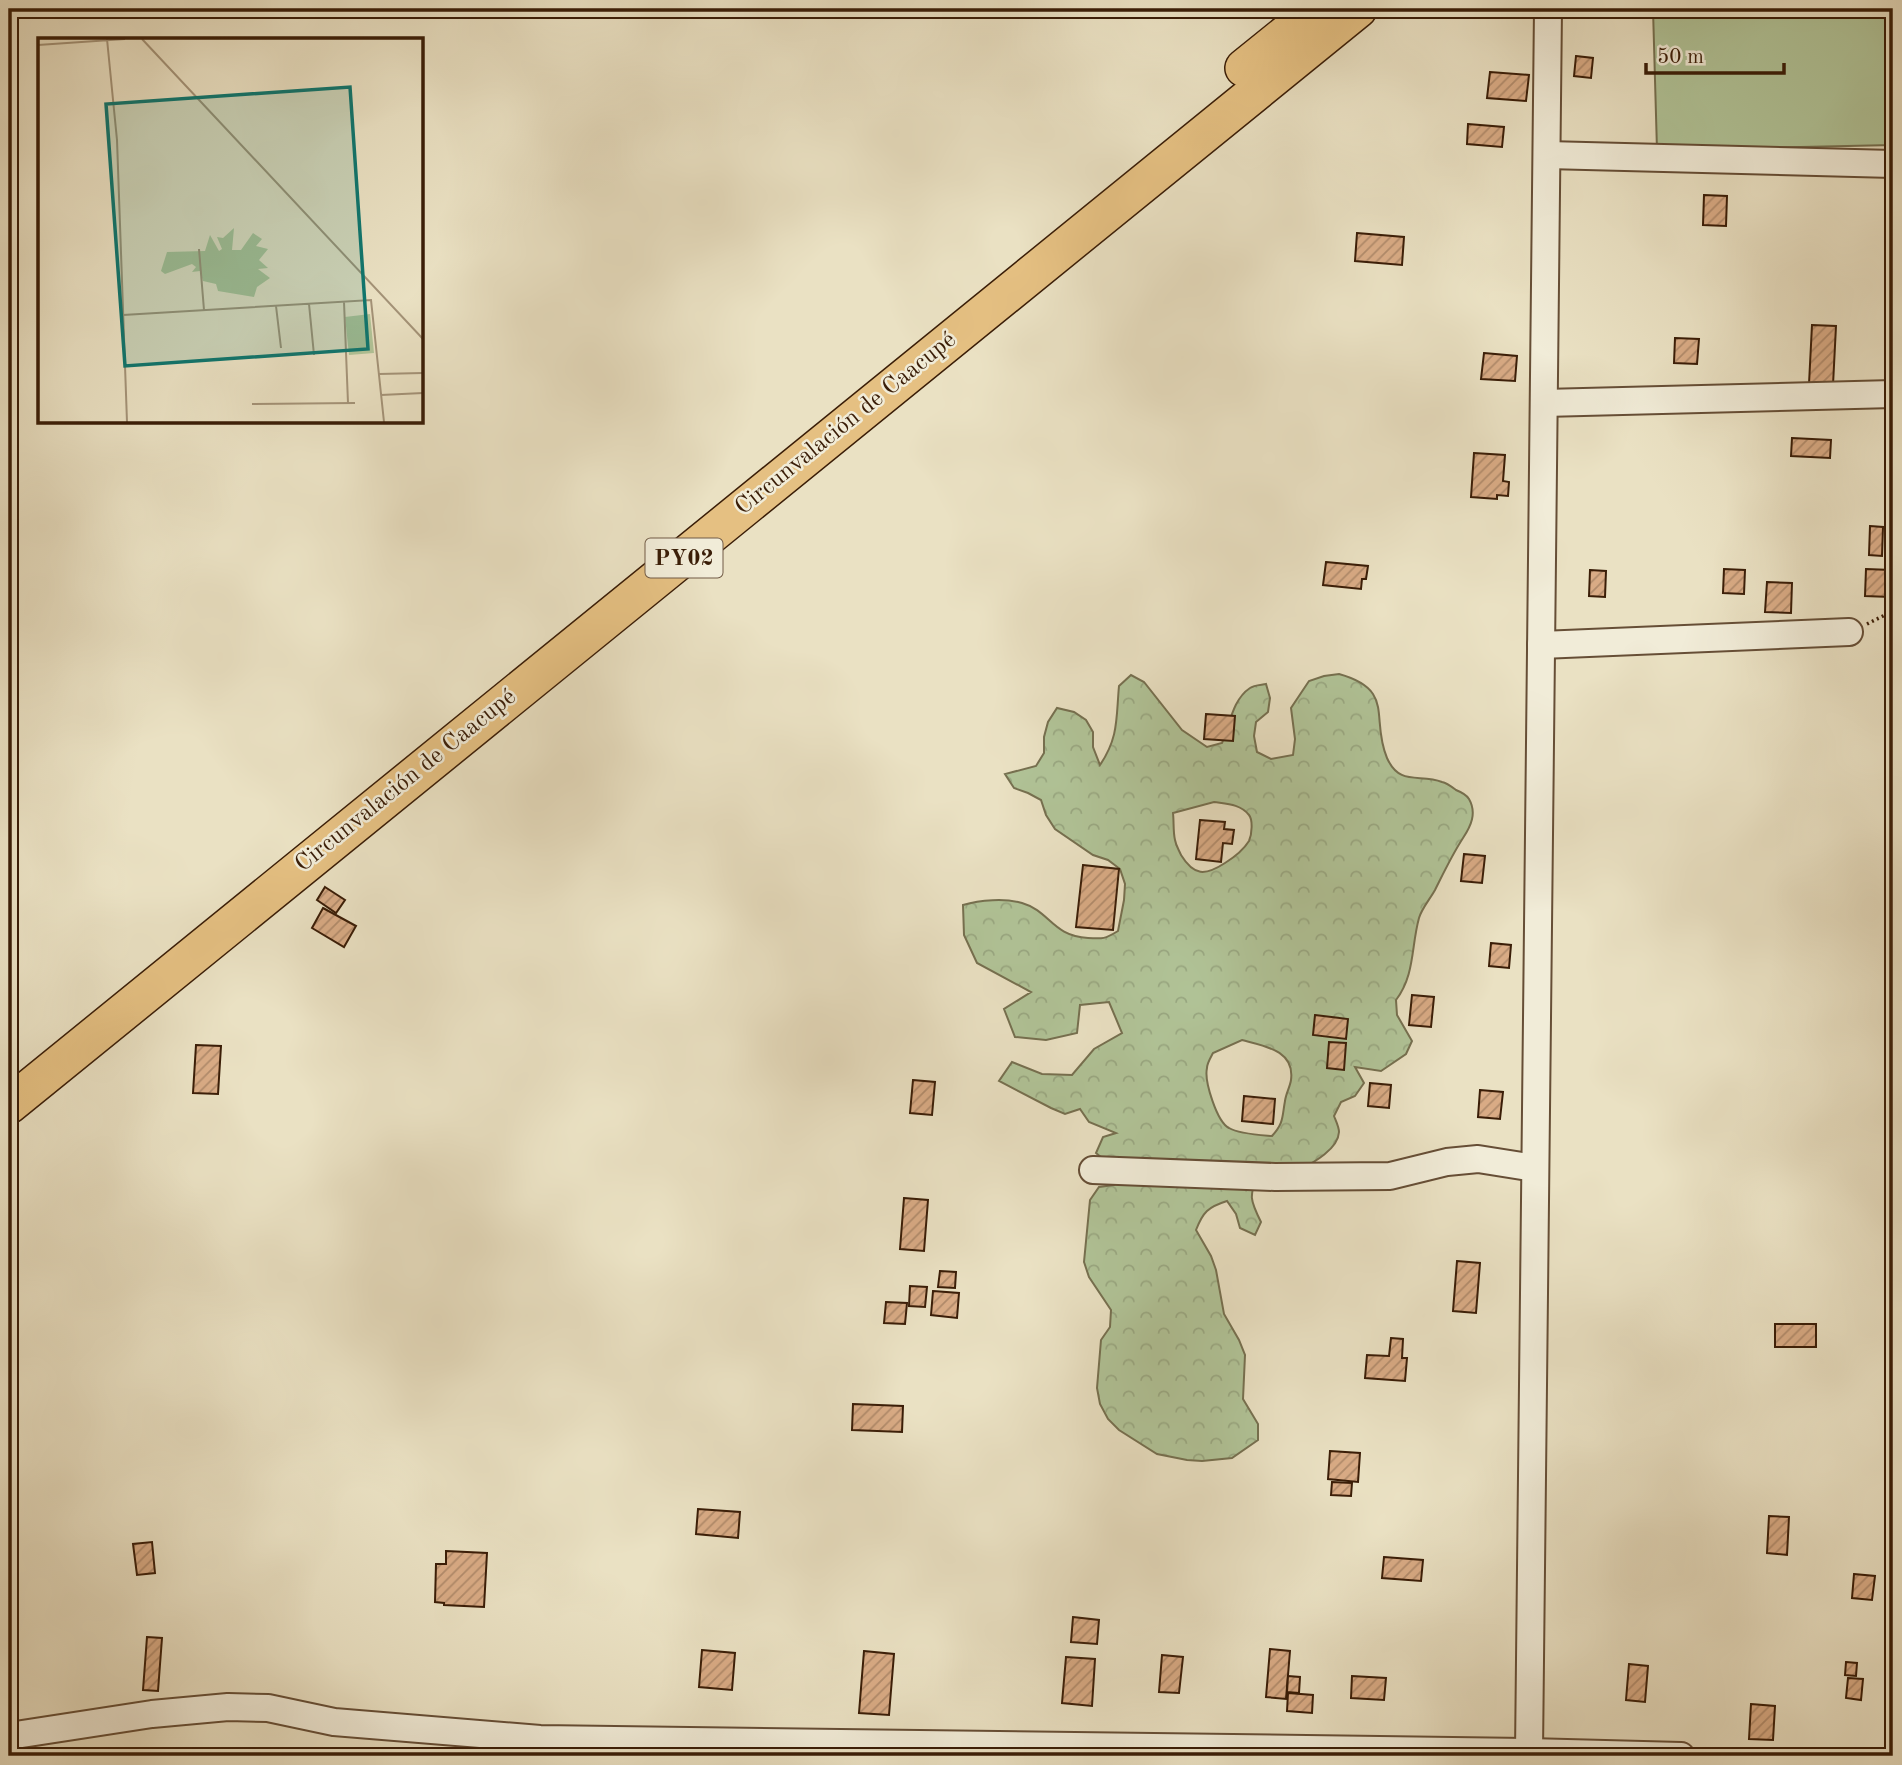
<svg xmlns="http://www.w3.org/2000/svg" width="1902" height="1765" font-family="'Old Standard TT',serif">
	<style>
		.forest { fill: url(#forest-crowns); stroke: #767050; stroke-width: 2; fill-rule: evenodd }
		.pitch { fill: #b1c498; stroke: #767050; stroke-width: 2 }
		.building { fill: url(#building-hatch); stroke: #3a1d07; stroke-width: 2 }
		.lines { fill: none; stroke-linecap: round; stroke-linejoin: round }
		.minor-casing { stroke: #664e36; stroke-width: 30 }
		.highway-casing { stroke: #3a1d07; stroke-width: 40 }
		.path { stroke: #3a1d07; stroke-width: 3.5; stroke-dasharray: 2 3.5; stroke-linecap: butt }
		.minor { stroke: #f1ecd8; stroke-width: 26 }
		.highway { stroke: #e5c082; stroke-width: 37 }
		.labels { text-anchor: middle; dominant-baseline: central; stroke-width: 5; stroke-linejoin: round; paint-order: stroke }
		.shield { fill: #f1ecd8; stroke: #715b46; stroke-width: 2 }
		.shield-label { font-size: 23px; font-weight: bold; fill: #3a1d07 }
		.street-label { font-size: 24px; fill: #3a1d07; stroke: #f1ecd8 }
		.inset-road { fill: none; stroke: #a49378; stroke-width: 2 }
		.view { fill: #0f766e; fill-opacity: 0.15; stroke: #0f766e; stroke-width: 3.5 }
		.inset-edge { fill: none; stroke: #3a1d07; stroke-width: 3.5 }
	</style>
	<defs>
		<pattern id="forest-crowns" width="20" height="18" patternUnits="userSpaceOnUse" patternTransform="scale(1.75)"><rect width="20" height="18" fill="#b1c498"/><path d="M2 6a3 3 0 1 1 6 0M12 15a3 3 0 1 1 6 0" fill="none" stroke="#99a882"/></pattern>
		<pattern id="building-hatch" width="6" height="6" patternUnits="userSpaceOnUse" patternTransform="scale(1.75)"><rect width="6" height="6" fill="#d9ab85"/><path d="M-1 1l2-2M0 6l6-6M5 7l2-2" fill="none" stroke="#b18b6b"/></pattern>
	</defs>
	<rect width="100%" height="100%" fill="#eae1c3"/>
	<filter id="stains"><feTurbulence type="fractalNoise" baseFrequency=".00286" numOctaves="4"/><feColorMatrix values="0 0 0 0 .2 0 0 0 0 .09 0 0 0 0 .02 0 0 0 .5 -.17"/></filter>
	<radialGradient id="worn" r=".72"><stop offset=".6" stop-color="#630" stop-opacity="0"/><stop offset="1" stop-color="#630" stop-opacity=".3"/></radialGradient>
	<path class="forest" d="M1339,674C1396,690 1370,718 1387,758C1400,787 1420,773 1442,782C1447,783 1452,787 1456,790C1461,792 1466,794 1469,799C1477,813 1471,826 1463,838C1452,855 1444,872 1435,890C1430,899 1422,908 1419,918C1411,947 1415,975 1396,1000L1397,1015L1412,1041L1406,1054L1381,1071L1355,1067L1364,1083L1355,1096L1341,1102L1334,1116C1336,1121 1339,1127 1339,1132C1338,1153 1302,1168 1286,1178L1257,1172C1250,1197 1249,1198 1261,1222L1255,1235L1240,1228L1236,1214L1227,1201C1208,1207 1203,1212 1196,1230L1211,1256L1216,1270L1224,1314L1239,1340L1245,1355L1243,1399L1258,1424V1440L1232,1458L1202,1461L1187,1460L1157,1454L1119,1430L1108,1419L1100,1404L1097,1388L1101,1340L1110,1327L1111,1310L1089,1277L1084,1262L1090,1200L1099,1187L1114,1185L1128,1177L1172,1167L1144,1158L1137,1172L1108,1163L1096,1153L1103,1137L1116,1133L1089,1122L1080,1109L1065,1114L1051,1108L999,1081L1012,1062L1042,1074L1072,1075L1094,1049L1122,1033L1109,1002L1080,1005L1077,1033L1046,1040L1015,1037L1004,1009L1031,992L977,963L964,935L963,905C980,900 1005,898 1022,903C1050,911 1052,936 1088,938C1103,939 1105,939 1118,931L1124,900L1125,884L1120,869L1108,860L1093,855L1055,829L1046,815L1041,800L1028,793L1014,788L1005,774L1036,766L1044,753V737L1048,722L1057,708L1074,712L1086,720L1093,732V747L1100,765C1119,737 1116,718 1119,686L1131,675L1144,682L1182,730L1207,747L1222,743C1230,725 1232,700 1250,688C1254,685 1261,685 1266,684L1270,698L1268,712L1256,722L1254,736L1257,752L1271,759L1293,755L1295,739L1291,708L1309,681L1324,676ZM1214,802C1227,804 1240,804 1249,815C1253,820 1252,834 1249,841C1244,849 1233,858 1225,863C1205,876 1194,876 1181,855C1179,850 1176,846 1175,840C1173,832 1174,822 1173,813ZM1242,1040C1264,1046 1295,1050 1291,1080C1290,1087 1286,1093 1285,1101C1282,1117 1284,1123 1272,1136C1260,1135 1239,1134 1229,1128C1217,1122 1204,1081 1207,1068C1207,1063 1211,1057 1213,1053Z"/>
	<polygon class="pitch" points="1653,9 1893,9 1893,145 1657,150"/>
	<g class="building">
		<polygon points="1576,56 1593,58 1591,78 1574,76"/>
		<polygon points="1490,72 1529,75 1526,101 1487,98"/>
		<polygon points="1468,124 1504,127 1502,147 1467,144"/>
		<polygon points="1704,195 1727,196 1726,226 1703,225"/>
		<polygon points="1357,233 1404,237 1402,265 1355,261"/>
		<polygon points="1812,325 1836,326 1833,385 1809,384"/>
		<polygon points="1675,338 1699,339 1697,364 1674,363"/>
		<polygon points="1484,353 1517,356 1515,381 1481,379"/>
		<polygon points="1792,438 1831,440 1830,458 1791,456"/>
		<polygon points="1474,453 1505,455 1503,481 1509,482 1508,496 1497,495 1497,499 1471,497"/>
		<polygon points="1870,526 1883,527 1882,556 1869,555"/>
		<polygon points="1326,562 1368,566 1366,579 1362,579 1361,589 1323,585"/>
		<polygon points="1724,569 1745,570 1744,594 1723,593"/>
		<polygon points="1866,569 1891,570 1890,597 1865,596"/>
		<polygon points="1590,570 1606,571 1605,597 1589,596"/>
		<polygon points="1767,582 1792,583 1791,613 1765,612"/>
		<polygon points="1206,714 1235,716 1233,741 1204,739"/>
		<polygon points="1200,820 1225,822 1224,829 1234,830 1232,844 1223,843 1221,862 1196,859"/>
		<polygon points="1464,854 1485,856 1482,883 1461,881"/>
		<polygon points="1083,865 1119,869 1113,930 1076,927"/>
		<polygon points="325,887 345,900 336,913 317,900"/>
		<polygon points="323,908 356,926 344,947 312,928"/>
		<polygon points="1491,943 1511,945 1509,968 1489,966"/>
		<polygon points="1412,995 1434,997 1431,1027 1409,1025"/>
		<polygon points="1315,1015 1348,1019 1346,1039 1313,1035"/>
		<polygon points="1329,1042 1346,1043 1344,1070 1327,1068"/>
		<polygon points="196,1045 221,1046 218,1094 193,1093"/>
		<polygon points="913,1080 935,1082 932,1115 910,1113"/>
		<polygon points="1370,1083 1391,1085 1389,1108 1368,1106"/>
		<polygon points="1480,1090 1503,1092 1500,1119 1478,1117"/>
		<polygon points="1244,1096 1275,1099 1273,1124 1242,1121"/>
		<polygon points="904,1198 928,1200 924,1251 900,1249"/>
		<polygon points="1457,1261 1480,1263 1476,1313 1453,1311"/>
		<polygon points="940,1271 956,1272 955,1288 938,1287"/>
		<polygon points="910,1286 927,1287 925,1307 909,1306"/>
		<polygon points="933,1291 959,1293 957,1318 931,1315"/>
		<polygon points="886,1302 907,1303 905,1324 884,1323"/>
		<rect x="1775" y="1324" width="41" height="23"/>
		<polygon points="1391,1338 1403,1339 1402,1358 1407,1358 1405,1381 1365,1378 1367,1355 1389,1356"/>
		<polygon points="853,1404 903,1406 902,1432 852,1430"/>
		<polygon points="1330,1451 1360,1453 1358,1482 1328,1479"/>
		<polygon points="1332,1482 1352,1483 1351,1496 1331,1495"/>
		<polygon points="698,1509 740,1512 738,1538 696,1534"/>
		<polygon points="1769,1516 1789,1517 1787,1555 1767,1553"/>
		<polygon points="152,1542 155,1573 137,1575 133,1544"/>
		<polygon points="446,1551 487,1553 484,1607 444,1605 444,1603 435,1602 436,1564 446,1564"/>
		<polygon points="1384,1557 1423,1560 1421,1581 1382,1578"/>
		<polygon points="1854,1574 1875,1576 1872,1600 1852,1598"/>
		<polygon points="1073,1617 1099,1620 1097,1644 1071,1642"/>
		<polygon points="147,1637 162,1638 158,1691 143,1690"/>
		<polygon points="1270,1649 1290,1651 1286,1699 1266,1697"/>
		<polygon points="702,1650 735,1653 732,1690 699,1687"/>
		<polygon points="864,1651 894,1654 889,1715 859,1713"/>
		<polygon points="1162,1655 1183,1657 1179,1693 1159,1692"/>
		<polygon points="1066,1657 1095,1659 1092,1706 1062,1703"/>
		<polygon points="1846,1662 1857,1663 1856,1676 1845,1675"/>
		<polygon points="1629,1664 1648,1666 1645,1702 1626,1700"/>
		<polygon points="1288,1676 1300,1677 1299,1693 1287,1692"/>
		<polygon points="1352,1676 1386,1678 1384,1700 1351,1698"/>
		<polygon points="1848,1678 1863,1679 1861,1700 1846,1698"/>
		<polygon points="1889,1687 1893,1688 1893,1717 1886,1717"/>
		<polygon points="1288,1693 1313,1695 1312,1713 1287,1711"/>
		<polygon points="1751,1704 1775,1706 1773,1740 1749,1739"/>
	</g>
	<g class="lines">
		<defs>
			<g id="minor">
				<polyline points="1547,155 1893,164"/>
				<polyline points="1544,403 1893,394"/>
				<polyline points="1541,645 1849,632"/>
				<polyline points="1093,1170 1275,1177 1390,1176 1447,1162 1478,1159 1535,1168"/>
				<polyline points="9,1736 152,1714 228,1707 268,1708 334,1722 540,1739 1529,1752 1681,1756"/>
				<polyline points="1529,1752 1548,9"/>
			</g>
			<g id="highway">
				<polyline points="1244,68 1317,9"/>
				<polyline points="9,1105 1358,9"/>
			</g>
		</defs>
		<use href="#minor" class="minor-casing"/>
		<use href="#highway" class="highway-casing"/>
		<polyline class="path" points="1867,624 1893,611"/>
		<use href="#minor" class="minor"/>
		<use href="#highway" class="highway"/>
	</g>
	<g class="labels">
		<rect class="shield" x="645.5" y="538.5" width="77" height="39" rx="5"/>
		<g class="shield-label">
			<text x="684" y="558">PY02</text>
		</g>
		<g class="street-label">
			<text transform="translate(846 424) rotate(-39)">Circunvalación de Caacupé</text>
			<text transform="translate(406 781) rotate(-39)">Circunvalación de Caacupé</text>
		</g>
	</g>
	<g transform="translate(38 38)">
		<rect width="385" height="385" fill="#eae1c3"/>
		<path d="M196,190L194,212H203L215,195L224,201L218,208L230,211L221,222L230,230L220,231L232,240L219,249L216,259L180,253L178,246L165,243L162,233L154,234L158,229L154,226L127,236L123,233L129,214L167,213L172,197L181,213L184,211L179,199L185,200Z" fill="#b1c498"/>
		<path d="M332,276L336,315L311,317L307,279Z" fill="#b1c498"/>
		<path class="inset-road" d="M69,1L79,102L89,384M104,1L385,301M0,7L87,1M161,211L166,272M306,264L310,365M271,266L276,317M238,268L243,310M85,277L333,262L346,384M341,336L385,335M343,357L385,355M214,366L317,365"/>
		<path class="view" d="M312,49L330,311L87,328L68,66Z"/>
		<rect width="385" height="385" class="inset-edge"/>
	</g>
	<rect width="1902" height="1765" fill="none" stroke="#eae1c3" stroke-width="35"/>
	<rect x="10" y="10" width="1881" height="1744" fill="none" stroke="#3a1d07" stroke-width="3.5"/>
	<rect x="18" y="18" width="1867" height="1730" fill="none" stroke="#3a1d07" stroke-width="2"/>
	<path d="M1646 63v10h138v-10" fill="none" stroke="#3a1d07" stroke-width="3.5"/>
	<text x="1657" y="63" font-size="21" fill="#3a1d07" stroke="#f1ecd8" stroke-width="5" paint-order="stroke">50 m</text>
	<rect width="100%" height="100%" filter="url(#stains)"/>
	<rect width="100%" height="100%" fill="url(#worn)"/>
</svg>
